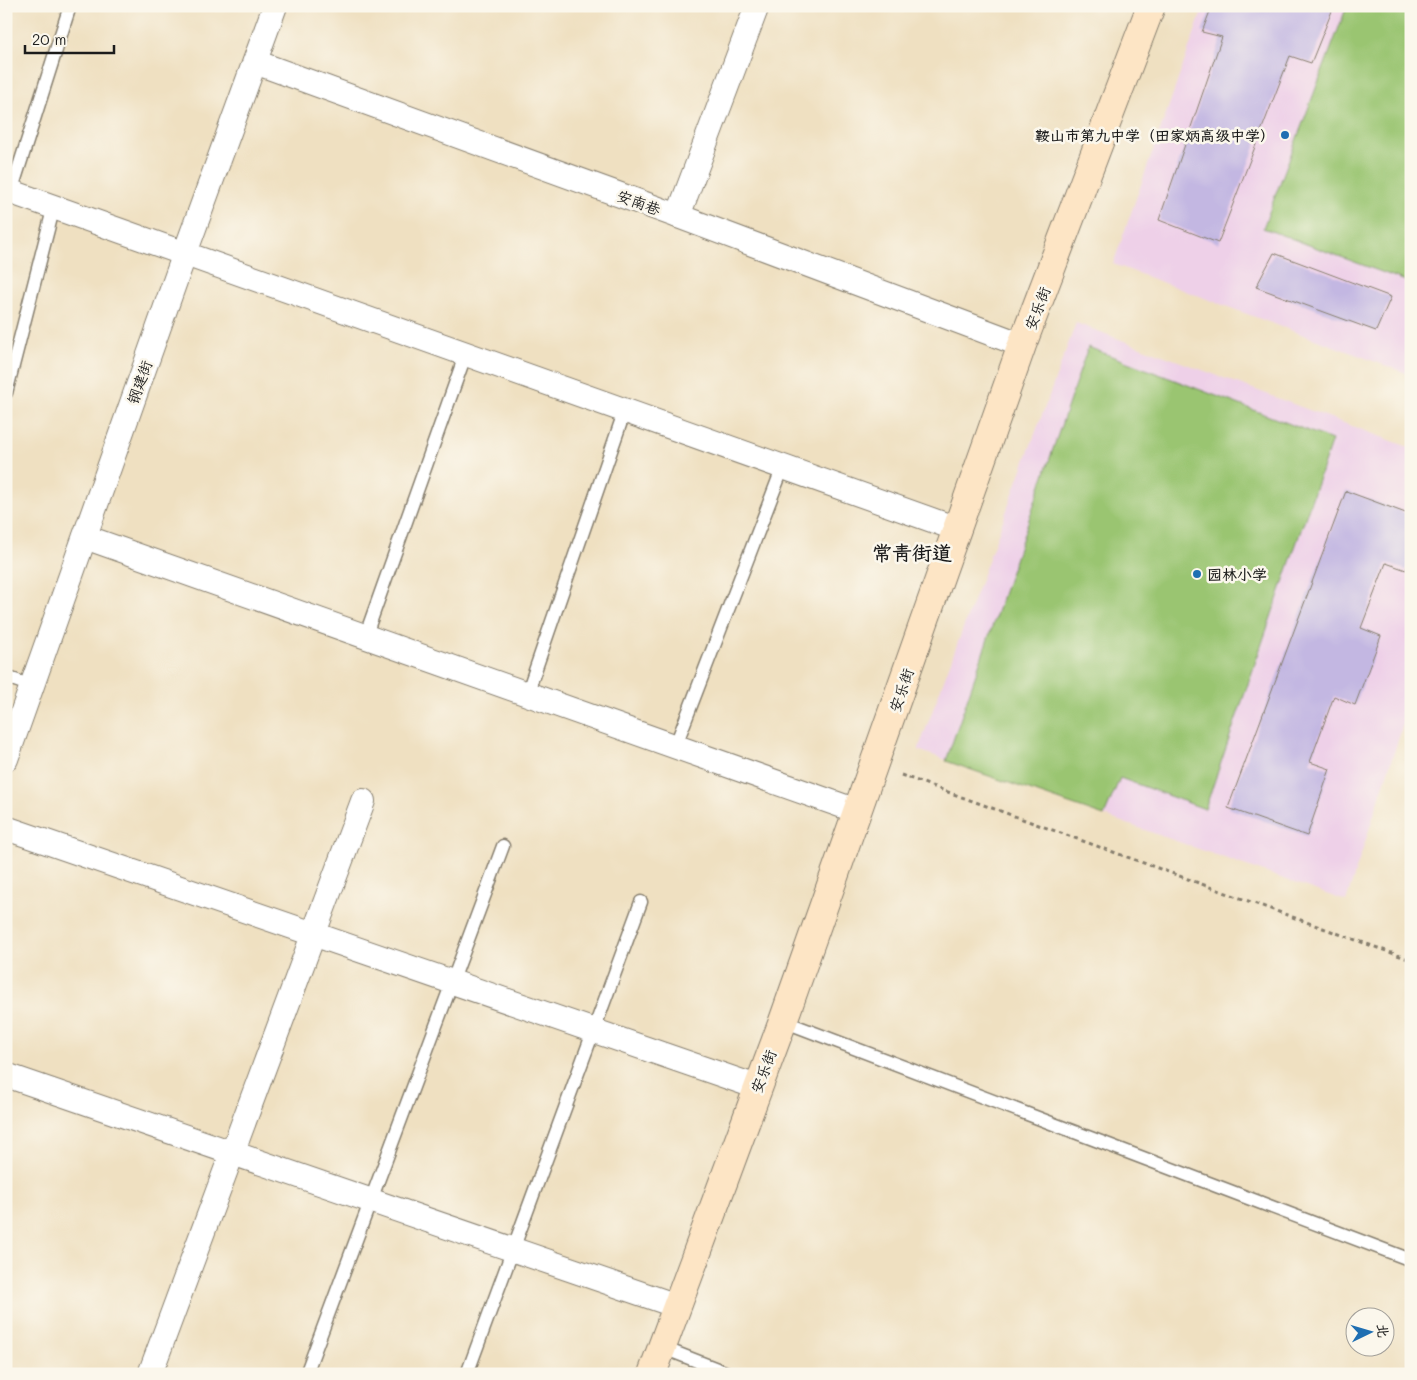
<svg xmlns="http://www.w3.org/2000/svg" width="1417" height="1380" font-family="Mali,'LXGW WenKai TC',sans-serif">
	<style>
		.built { fill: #eed0e8 }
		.green { fill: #9ac571; stroke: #5b7046 }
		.building { fill: #c3b7e2 }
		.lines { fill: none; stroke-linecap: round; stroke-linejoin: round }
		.lane-casing { stroke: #867e6e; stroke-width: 15 }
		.street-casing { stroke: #867e6e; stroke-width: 26 }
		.secondary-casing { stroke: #867e6e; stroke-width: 30 }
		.path { stroke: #867e6e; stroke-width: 3; stroke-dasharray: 4 4; stroke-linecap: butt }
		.lane { stroke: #fff; stroke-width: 12 }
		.street { stroke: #fff; stroke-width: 24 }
		.secondary { stroke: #fde5c5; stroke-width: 28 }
		.poi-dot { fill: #1f6fb2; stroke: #fbf7ec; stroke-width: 2 }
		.labels { text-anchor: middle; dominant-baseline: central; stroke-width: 5; stroke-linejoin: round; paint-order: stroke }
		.poi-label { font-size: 15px; font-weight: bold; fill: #1c1c1c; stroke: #fbf7ec; text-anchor: end }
		.street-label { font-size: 15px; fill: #1c1c1c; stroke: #fbf7ec }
		.district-label { font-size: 20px; font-weight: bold; fill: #1c1c1c; stroke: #fbf7ec }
	</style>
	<rect width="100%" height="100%" fill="#fbf7ec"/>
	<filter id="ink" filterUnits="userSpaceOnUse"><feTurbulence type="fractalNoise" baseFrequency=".02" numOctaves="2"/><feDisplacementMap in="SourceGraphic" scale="10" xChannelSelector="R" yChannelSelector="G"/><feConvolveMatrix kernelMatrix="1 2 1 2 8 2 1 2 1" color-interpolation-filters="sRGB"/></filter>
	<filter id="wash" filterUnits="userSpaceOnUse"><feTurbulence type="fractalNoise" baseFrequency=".0096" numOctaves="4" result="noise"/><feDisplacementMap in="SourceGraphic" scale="20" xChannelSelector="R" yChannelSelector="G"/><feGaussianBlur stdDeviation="1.12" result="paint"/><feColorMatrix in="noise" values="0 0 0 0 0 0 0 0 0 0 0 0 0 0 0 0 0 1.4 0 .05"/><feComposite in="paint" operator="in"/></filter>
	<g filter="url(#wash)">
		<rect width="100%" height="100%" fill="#efe0c1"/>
		<g class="built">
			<polygon points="1204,6 1411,6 1411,375 1113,264"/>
			<polygon points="1076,323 1411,448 1411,700 1346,901 918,750"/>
		</g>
		<g class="green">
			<polygon points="1347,6 1411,6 1411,283 1263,228"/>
			<polygon points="1088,347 1332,440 1205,809 1120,778 1104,816 946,761"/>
		</g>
		<g id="blocks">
			<g class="building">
				<polygon points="1212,6 1334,6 1311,63 1290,56 1218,243 1159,220 1222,37 1202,32"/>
				<polygon points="1274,253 1391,297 1376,331 1256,287"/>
				<polygon points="1346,491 1411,515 1411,557 1406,570 1386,563 1361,628 1381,636 1355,705 1334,696 1310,762 1330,769 1307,836 1228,808"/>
			</g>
		</g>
	</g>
	<g filter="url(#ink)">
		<use href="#blocks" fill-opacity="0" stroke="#867e6e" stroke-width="1"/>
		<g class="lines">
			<defs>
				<g id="lane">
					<polyline points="11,192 70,6"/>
					<polyline points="6,393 54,206"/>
					<polyline points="365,637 466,353"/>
					<polyline points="6,677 32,686"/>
					<polyline points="527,694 625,410"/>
					<polyline points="675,747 783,467"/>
					<polyline points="783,1021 1411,1260"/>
					<polyline points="661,1347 730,1374"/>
					<polyline points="306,1374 503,846"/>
					<polyline points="467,1374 641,902"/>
				</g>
				<g id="street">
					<polyline points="255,62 678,216 1022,345"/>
					<polyline points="6,190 957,529"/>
					<polyline points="678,216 757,6"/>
					<polyline points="85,537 857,811"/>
					<polyline points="6,759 185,253 275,6"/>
					<polyline points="6,828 757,1087"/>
					<polyline points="6,1075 677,1306"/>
					<polyline points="150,1374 363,801"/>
				</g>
				<polyline id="secondary" points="652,1374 783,1021 1022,345 1151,6"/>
			</defs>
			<use href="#lane" class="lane-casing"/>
			<use href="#street" class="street-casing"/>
			<use href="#secondary" class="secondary-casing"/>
			<polyline class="path" points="901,775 1411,960"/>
			<use href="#lane" class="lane"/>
			<use href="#street" class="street"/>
			<use href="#secondary" class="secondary"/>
		</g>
	</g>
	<g class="poi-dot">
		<circle cx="1285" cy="135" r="5"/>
		<circle cx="1197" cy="574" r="5"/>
	</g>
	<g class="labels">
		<g class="poi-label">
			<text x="1275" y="135">鞍山市第九中学（田家炳高级中学）</text>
			<text x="1207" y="574" text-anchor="start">园林小学</text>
		</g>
		<g class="street-label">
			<text transform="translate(639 202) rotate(20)">安南巷</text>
			<text transform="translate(1037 308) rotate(-69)">安乐街</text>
			<text transform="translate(139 382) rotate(-70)">钢建街</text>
			<text transform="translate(901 690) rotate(-71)">安乐街</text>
			<text transform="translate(763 1071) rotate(-69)">安乐街</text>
		</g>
		<g class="district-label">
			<text x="912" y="552">常青街道</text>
		</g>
	</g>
	<rect width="1417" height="1380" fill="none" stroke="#fbf7ec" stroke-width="25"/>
	<g transform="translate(1370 1332) rotate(85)"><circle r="24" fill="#fbf7ec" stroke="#a29f99"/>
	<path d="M0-4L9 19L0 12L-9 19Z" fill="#1f6fb2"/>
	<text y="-8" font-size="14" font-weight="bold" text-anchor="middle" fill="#1c1c1c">北</text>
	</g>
	<path d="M25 45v8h89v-8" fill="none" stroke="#1c1c1c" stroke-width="2.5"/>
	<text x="32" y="45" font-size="15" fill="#1c1c1c" stroke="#fbf7ec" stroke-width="4" paint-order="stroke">20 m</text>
</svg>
